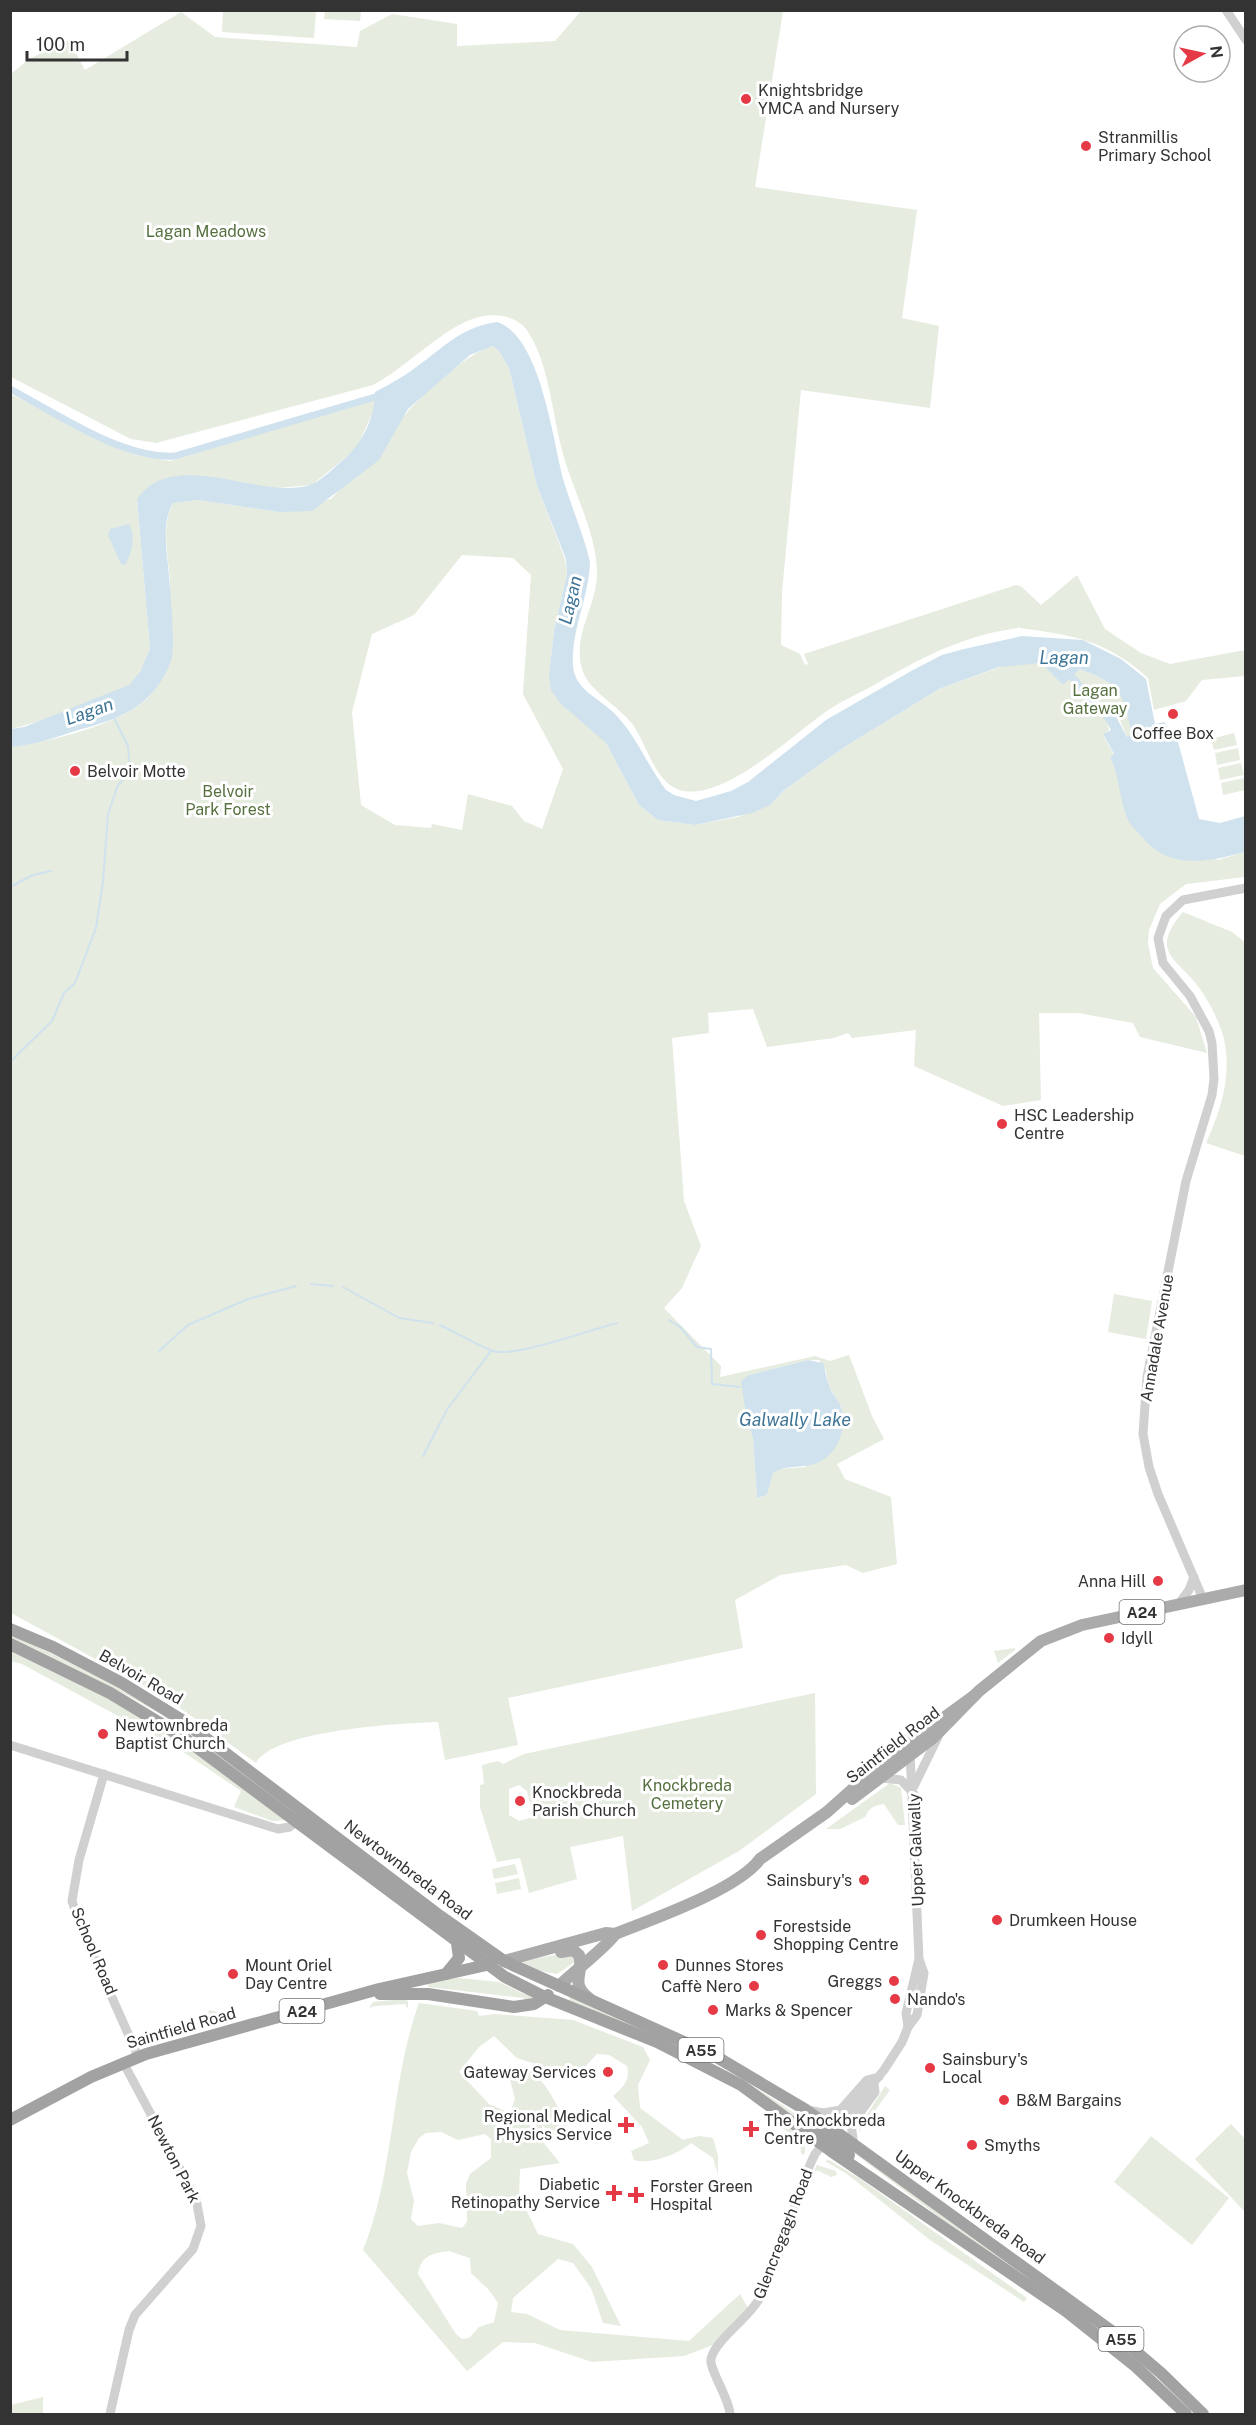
<svg xmlns="http://www.w3.org/2000/svg" width="1256" height="2425" font-family="'Public Sans',sans-serif">
	<style>
		.green { fill: #e6ecdf; fill-rule: evenodd }
		.water { fill: #cfe2ee }
		.lines { fill: none; stroke-linecap: round; stroke-linejoin: round }
		.stream { stroke: #cfe2ee; stroke-width: 2 }
		.canal { stroke: #cfe2ee; stroke-width: 7 }
		.tertiary { stroke: #d0d0d0; stroke-width: 9 }
		.primary { stroke: #ababab; stroke-width: 12 }
		.trunk { stroke: #a2a2a2; stroke-width: 12 }
		.poi-dot { fill: #e63946; stroke: #fff; stroke-width: 2 }
		.labels { text-anchor: middle; dominant-baseline: central; stroke-width: 6; stroke-linejoin: round; paint-order: stroke }
		.shield { fill: #fff; stroke: #707070; stroke-width: 1.5 }
		.shield-label { font-size: 15px; font-weight: bold; fill: #333 }
		.poi-label { font-size: 16px; fill: #333; stroke: #fff; text-anchor: start }
		.park-label { font-size: 16px; fill: #56703f; stroke: #fff }
		.street-label { font-size: 16px; fill: #333; stroke: #fff }
		.water-label { font-size: 18px; font-style: italic; fill: #3f7597; stroke: #fff }
	</style>
	<rect width="100%" height="100%" fill="#fff"/>
	<g class="green">
		<polygon points="223,11 316,11 314,38 222,32"/>
		<polygon points="325,11 361,11 360,21 324,19"/>
		<path d="M581,11H783L755,187L917,210L902,318L939,326L930,408L801,390L782,592L781,645L800,654L805,665L808,664L804,654L1016,585L1022,587L1041,605L1077,575L1105,629L1141,653L1170,664L1245,650V676L1202,680L1186,701L1154,710L1148,678C1106,640 1073,635 1019,628V625L1018,628C961,636 923,657 874,685C858,694 841,701 827,711C792,735 728,798 684,791C656,787 647,744 633,725C618,704 586,691 581,665C574,631 598,604 597,571C596,529 569,484 560,442C552,409 547,357 526,329C518,319 505,315 492,315C452,316 409,367 373,385L156,443L131,439L11,377V74L29,59L69,40L85,70L181,12L215,37L357,47L360,31L392,14L457,24V46L555,41Z"/>
		<path d="M493,346L499,351L509,368L537,486L565,559L567,574L554,631L549,675L581,719L606,743L639,805L658,820L695,825L738,817L770,805L783,791L846,746L939,689L1009,664L1041,663L1063,684L1080,669C1123,685 1122,692 1133,734L1127,737L1119,718L1107,722L1109,730L1103,735L1114,755L1110,757L1121,785L1128,820L1218,860L1245,852V877L1186,884L1160,904L1149,930L1148,944L1153,968L1196,1017L1207,1053L1140,1037L1133,1023L1078,1013H1039L1041,1100L1003,1106L914,1066L916,1030L852,1038L848,1033L834,1038L767,1047L753,1009L708,1013L709,1033L672,1038L684,1201L701,1246L682,1288L664,1308L721,1366L720,1377L815,1356L830,1361L849,1355L872,1416L884,1439L837,1464L845,1479L891,1497L897,1564L863,1573L846,1565L780,1575L735,1600L743,1648L508,1698L518,1745L445,1760L438,1722C401,1723 274,1730 256,1763L165,1697L11,1613L10,747C45,743 133,722 153,692C158,685 170,592 170,579C168,555 161,525 173,503L198,500L279,512L331,499L400,422C414,400 468,352 493,346ZM462,555L513,558L531,575L523,694L563,769L542,829L524,821L512,806L468,794L462,830L432,824L431,828L395,825L361,805L352,712L372,634L414,615ZM808,1360H819L826,1370L828,1385L842,1408L805,1467L779,1469L773,1473L767,1495L757,1498L753,1438L747,1421L749,1375Z"/>
		<path d="M10,394L136,455L170,461L385,395L375,407L357,448L312,485L137,500L150,649C145,661 140,677 129,685C116,696 30,725 11,729Z"/>
		<polygon points="1234,733 1237,745 1214,750 1211,739"/>
		<polygon points="1238,748 1240,760 1217,765 1215,753"/>
		<polygon points="1241,763 1244,775 1220,780 1218,768"/>
		<polygon points="1244,778 1245,790 1223,795 1221,783"/>
		<path d="M1183,912L1232,932L1245,942V1156L1206,1143C1221,1110 1232,1076 1224,1039C1220,1023 1210,1003 1200,989C1180,959 1147,954 1183,912Z"/>
		<polygon points="1114,1294 1152,1301 1146,1339 1108,1332"/>
		<polygon points="11,1634 114,1683 179,1723 292,1811 162,1715 121,1692 11,1639"/>
		<polygon points="1015,1648 1015,1650 998,1663 994,1651"/>
		<polygon points="10,1650 103,1694 183,1742 287,1820 272,1821 234,1807 241,1791 179,1749 22,1664 11,1661"/>
		<path d="M815,1693L816,1794L739,1851L632,1911L623,1836L570,1847L577,1879L529,1893L520,1858L497,1862L480,1807V1785L484,1784L482,1765L498,1761L503,1764L524,1754ZM519,1785L527,1791L533,1817L519,1821L509,1815V1789Z"/>
		<path d="M890,1783L901,1788L905,1825H898L884,1804C874,1805 869,1808 865,1817L840,1829H826Z"/>
		<polygon points="515,1864 518,1874 494,1879 492,1869"/>
		<polygon points="519,1878 521,1889 497,1894 495,1883"/>
		<polygon points="568,1953 574,1954 575,1962 557,1974 541,1971 519,1961"/>
		<polygon points="459,1978 499,1982 524,1994 527,1991 538,1996 524,2001 524,1998 429,1987 427,1983 430,1980"/>
		<path d="M570,1996C656,2035 735,2068 810,2125L808,2128L661,2038L569,2001Z"/>
		<polygon points="403,1999 408,2001 408,2009 405,2004 375,2006 369,2008 373,2002"/>
		<path d="M419,2003L477,2011L479,2016L495,2014L573,2020L643,2047L650,2060L638,2085L640,2108L683,2140L699,2136L713,2138L718,2156V2175L713,2158L691,2143C679,2154 651,2165 634,2160L631,2151L649,2143L642,2127L613,2096C623,2087 631,2080 627,2066L609,2055L597,2054L583,2069H551L517,2058L494,2036L479,2047L459,2072L489,2104L510,2113L515,2099L509,2076L529,2069C550,2086 559,2109 570,2134L552,2137L542,2124V2141L560,2163L520,2169L519,2195L538,2234L573,2244L592,2267L621,2326L603,2323L591,2288L573,2263L558,2259L513,2298L511,2312L527,2314L560,2330L689,2341L740,2294L748,2308L718,2343L684,2356L592,2362L535,2343L503,2342L467,2371L363,2250C395,2172 390,2083 419,2003ZM441,2132L458,2140L485,2134L491,2139V2158L470,2174L466,2184L467,2222L462,2228L439,2223L418,2226L411,2219L414,2201L407,2173L411,2152L419,2138L426,2133ZM449,2251L470,2258L471,2273L489,2290L498,2303L494,2322L479,2327L469,2338L462,2339L456,2334L418,2274C421,2256 432,2253 449,2251Z"/>
		<polygon points="209,2010 225,2014 222,2023 204,2028"/>
		<polygon points="885,2086 890,2090 859,2132 860,2126"/>
		<path d="M770,2118C787,2119 811,2137 804,2155L801,2153L800,2139C794,2136 773,2123 770,2118Z"/>
		<polygon points="1231,2124 1245,2139 1245,2212 1195,2159"/>
		<polygon points="1151,2136 1229,2198 1192,2245 1114,2182"/>
		<polygon points="838,2141 1040,2283 1037,2287 963,2235"/>
		<polygon points="829,2160 859,2178 1027,2298 1024,2302 930,2240 847,2174 825,2161"/>
		<polygon points="817,2165 836,2171 837,2175 831,2177 817,2170 802,2203 809,2180"/>
		<polygon points="43,2397 43,2414 11,2414 11,2405"/>
	</g>
	<g class="water">
		<path d="M497,322C541,336 553,442 564,482C572,509 584,535 590,562C589,598 571,629 573,666C575,690 599,698 614,713C636,735 647,765 666,790L674,795L696,801L731,791L748,782L826,720L913,670L942,655L964,649L1022,636L1083,640L1121,659L1146,679L1155,724L1164,722L1178,742L1199,819L1220,823L1245,816V852C1209,862 1169,870 1143,838C1138,832 1131,826 1128,820C1119,800 1120,777 1110,757L1114,754L1103,734L1111,730L1106,721L1113,711L1127,737L1132,734C1123,693 1122,685 1080,669L1063,685L1041,663L999,667L939,689L846,746L783,791L770,805L752,813L695,825L658,820L639,805L606,743L560,703L551,690L549,675L554,631L567,574L566,559L537,486L509,368L499,351L493,346L470,355L408,409L379,460L312,511L279,512L198,500L173,503C161,523 167,552 169,575C170,591 176,648 171,661C152,710 118,719 72,732C52,739 32,745 11,747V729L24,727L129,685L140,672L150,649L137,499C175,446 259,501 310,485C321,482 334,467 343,460C362,444 375,418 375,392C392,383 408,374 423,362C447,344 465,326 497,322Z"/>
		<path d="M129,524C136,537 132,553 125,565L121,564L108,535L110,529Z"/>
		<path d="M808,1360L823,1363C826,1371 826,1379 829,1386C832,1395 840,1400 842,1410C847,1432 835,1458 814,1464C801,1468 784,1465 773,1473L767,1495L757,1498L753,1438L747,1421L741,1381L749,1375Z"/>
	</g>
	<g class="lines">
		<g class="stream">
			<polyline points="10,887 33,875 51,871"/>
			<polyline points="10,1062 52,1021 64,993 75,983 96,928 103,882 108,814 118,785 130,773 128,746 114,718"/>
			<polyline points="311,1284 333,1286"/>
			<polyline points="343,1287 399,1318 433,1323"/>
			<polyline points="669,1320 680,1327 697,1347 711,1349 712,1384 740,1387"/>
			<path d="M440,1325C457,1333 473,1343 490,1350C510,1360 592,1329 617,1323"/>
			<polyline points="159,1351 188,1325 248,1299 296,1286"/>
			<polyline points="423,1456 448,1408 491,1351"/>
		</g>
		<g class="canal">
			<path d="M10,389C58,414 121,459 175,456L382,395"/>
			<polyline points="1066,670 1114,725"/>
		</g>
		<g class="tertiary">
			<polyline points="1226,10 1246,40"/>
			<polyline points="1203,1599 1158,1494 1149,1467 1143,1434 1147,1377 1186,1181 1212,1095 1214,1079 1212,1043 1209,1031 1190,996 1163,963 1158,938 1166,916 1183,900 1246,888"/>
			<polyline points="1178,1605 1189,1590 1194,1577"/>
			<polyline points="10,1745 278,1829 290,1827 299,1816"/>
			<polyline points="104,1774 79,1860 72,1901 82,1930 138,2056"/>
			<polyline points="882,1778 901,1780 914,1794"/>
			<polyline points="914,1786 938,1737"/>
			<polyline points="908,2027 906,2013 919,1959"/>
			<polyline points="808,2110 823,2113 841,2110"/>
			<polyline points="829,2131 837,2114 867,2080 879,2077"/>
			<polyline points="854,2145 851,2125 875,2092 874,2084"/>
			<polyline points="110,2414 129,2330 135,2315 193,2249 201,2226 196,2199 123,2062"/>
			<path d="M730,2414C729,2398 709,2369 711,2359C715,2340 749,2318 759,2299C784,2253 792,2200 815,2154L884,2070L902,2042L908,2027L917,2015L924,1973L919,1959L910,1751"/>
		</g>
		<g class="primary">
			<polyline points="852,1799 933,1738 979,1691 1041,1641 1082,1625 1246,1590"/>
			<path d="M561,1952L573,1950L579,1955C585,1974 568,1983 590,1999"/>
			<path d="M504,1961L606,1933L615,1934C652,1919 737,1890 760,1859L827,1812L883,1762L975,1695"/>
			<path d="M559,1986C570,1975 611,1943 615,1934"/>
		</g>
		<g class="trunk">
			<polyline points="10,1629 53,1647 122,1683 182,1720 440,1916 504,1961 715,2056 806,2110 1113,2332 1161,2373 1203,2414"/>
			<polyline points="10,1644 110,1693 183,1737 505,1977 545,1997 657,2042 741,2085 831,2151 1066,2311 1134,2365 1186,2414"/>
			<polyline points="446,1974 459,1958 457,1943"/>
			<polyline points="380,1994 428,1994 514,2007 534,2004 548,1995"/>
			<polyline points="10,2120 91,2077 146,2054 379,1989 491,1964"/>
			<polyline points="810,2122 849,2155"/>
		</g>
	</g>
	<g class="poi-dot">
		<circle cx="746" cy="99" r="6"/>
		<circle cx="1086" cy="146" r="6"/>
		<circle cx="1173" cy="714" r="6"/>
		<circle cx="75" cy="771" r="6"/>
		<circle cx="1002" cy="1124" r="6"/>
		<circle cx="1158" cy="1581" r="6"/>
		<circle cx="1109" cy="1638" r="6"/>
		<circle cx="103" cy="1734" r="6"/>
		<circle cx="520" cy="1801" r="6"/>
		<circle cx="864" cy="1880" r="6"/>
		<circle cx="997" cy="1920" r="6"/>
		<circle cx="761" cy="1935" r="6"/>
		<circle cx="663" cy="1965" r="6"/>
		<circle cx="233" cy="1974" r="6"/>
		<circle cx="894" cy="1981" r="6"/>
		<circle cx="754" cy="1986" r="6"/>
		<circle cx="895" cy="1999" r="6"/>
		<circle cx="713" cy="2010" r="6"/>
		<circle cx="930" cy="2068" r="6"/>
		<circle cx="608" cy="2072" r="6"/>
		<circle cx="1004" cy="2100" r="6"/>
		<path d="M623 2116h6v6h6v6h-6v6h-6v-6h-6v-6h6z"/>
		<path d="M748 2120h6v6h6v6h-6v6h-6v-6h-6v-6h6z"/>
		<circle cx="972" cy="2145" r="6"/>
		<path d="M611 2184h6v6h6v6h-6v6h-6v-6h-6v-6h6z"/>
		<path d="M633 2186h6v6h6v6h-6v6h-6v-6h-6v-6h6z"/>
	</g>
	<g class="labels">
		<g class="shield">
			<rect x="1119.5" y="1600" width="45" height="24" rx="4.5"/>
			<rect x="279.5" y="1999" width="45" height="24" rx="4.5"/>
			<rect x="678.5" y="2038" width="45" height="24" rx="4.5"/>
			<rect x="1098.5" y="2327" width="45" height="24" rx="4.5"/>
		</g>
		<g class="shield-label">
			<text x="1142" y="1612">A24</text>
			<text x="302" y="2011">A24</text>
			<text x="701" y="2050">A55</text>
			<text x="1121" y="2339">A55</text>
		</g>
		<g class="poi-label">
			<text x="758" y="90">Knightsbridge<tspan x="758" dy="18">YMCA and Nursery</tspan></text>
			<text x="1098" y="137">Stranmillis<tspan x="1098" dy="18">Primary School</tspan></text>
			<text x="1173" y="733" text-anchor="middle">Coffee Box</text>
			<text x="87" y="771">Belvoir Motte</text>
			<text x="1014" y="1115">HSC Leadership<tspan x="1014" dy="18">Centre</tspan></text>
			<text x="1146" y="1581" text-anchor="end">Anna Hill</text>
			<text x="1121" y="1638">Idyll</text>
			<text x="115" y="1725">Newtownbreda<tspan x="115" dy="18">Baptist Church</tspan></text>
			<text x="532" y="1792">Knockbreda<tspan x="532" dy="18">Parish Church</tspan></text>
			<text x="852" y="1880" text-anchor="end">Sainsbury's</text>
			<text x="1009" y="1920">Drumkeen House</text>
			<text x="773" y="1926">Forestside<tspan x="773" dy="18">Shopping Centre</tspan></text>
			<text x="245" y="1965">Mount Oriel<tspan x="245" dy="18">Day Centre</tspan></text>
			<text x="675" y="1965">Dunnes Stores</text>
			<text x="882" y="1981" text-anchor="end">Greggs</text>
			<text x="742" y="1986" text-anchor="end">Caffè Nero</text>
			<text x="907" y="1999">Nando's</text>
			<text x="725" y="2010">Marks &amp; Spencer</text>
			<text x="942" y="2059">Sainsbury's<tspan x="942" dy="18">Local</tspan></text>
			<text x="596" y="2072" text-anchor="end">Gateway Services</text>
			<text x="1016" y="2100">B&amp;M Bargains</text>
			<text x="612" y="2116" text-anchor="end">Regional Medical<tspan x="612" dy="18">Physics Service</tspan></text>
			<text x="764" y="2120">The Knockbreda<tspan x="764" dy="18">Centre</tspan></text>
			<text x="984" y="2145">Smyths</text>
			<text x="600" y="2184" text-anchor="end">Diabetic<tspan x="600" dy="18">Retinopathy Service</tspan></text>
			<text x="650" y="2186">Forster Green<tspan x="650" dy="18">Hospital</tspan></text>
		</g>
		<g class="park-label">
			<text x="206" y="231">Lagan Meadows</text>
			<text x="1095" y="690">Lagan<tspan x="1095" dy="18">Gateway</tspan></text>
			<text x="228" y="791">Belvoir<tspan x="228" dy="18">Park Forest</tspan></text>
			<text x="687" y="1785">Knockbreda<tspan x="687" dy="18">Cemetery</tspan></text>
		</g>
		<g class="street-label">
			<text transform="translate(1157 1338) rotate(-80)">Annadale Avenue</text>
			<text transform="translate(141 1677) rotate(30)">Belvoir Road</text>
			<text transform="translate(893 1745) rotate(-38)">Saintfield Road</text>
			<text transform="translate(916 1850) rotate(-92)">Upper Galwally</text>
			<text transform="translate(408 1870) rotate(37)">Newtownbreda Road</text>
			<text transform="translate(94 1951) rotate(67)">School Road</text>
			<text transform="translate(181 2028) rotate(-16)">Saintfield Road</text>
			<text transform="translate(174 2159) rotate(63)">Newton Park</text>
			<text transform="translate(970 2207) rotate(36)">Upper Knockbreda Road</text>
			<text transform="translate(783 2234) rotate(-69)">Glencregagh Road</text>
		</g>
		<g class="water-label">
			<text transform="translate(570 600) rotate(-77)">Lagan</text>
			<text x="1064" y="657">Lagan</text>
			<text transform="translate(89 711) rotate(-19)">Lagan</text>
			<text x="795" y="1419">Galwally Lake</text>
		</g>
	</g>
	<rect width="1256" height="2425" fill="none" stroke="#333333" stroke-width="24"/>
	<g transform="translate(1202 54) rotate(82)"><circle r="28" fill="#ffffff" stroke="#adadad" stroke-width="1.5"/>
	<path d="M0-4.5L10 22L0 15L-10 22Z" fill="#e63946"/>
	<text y="-9" font-size="16" font-weight="bold" text-anchor="middle" fill="#333333">N</text>
	</g>
	<path d="M27 51v9h100v-9" fill="none" stroke="#333333" stroke-width="3"/>
	<text x="36" y="51" font-size="18" fill="#333333" stroke="#ffffff" stroke-width="4.5" paint-order="stroke">100 m</text>
</svg>
